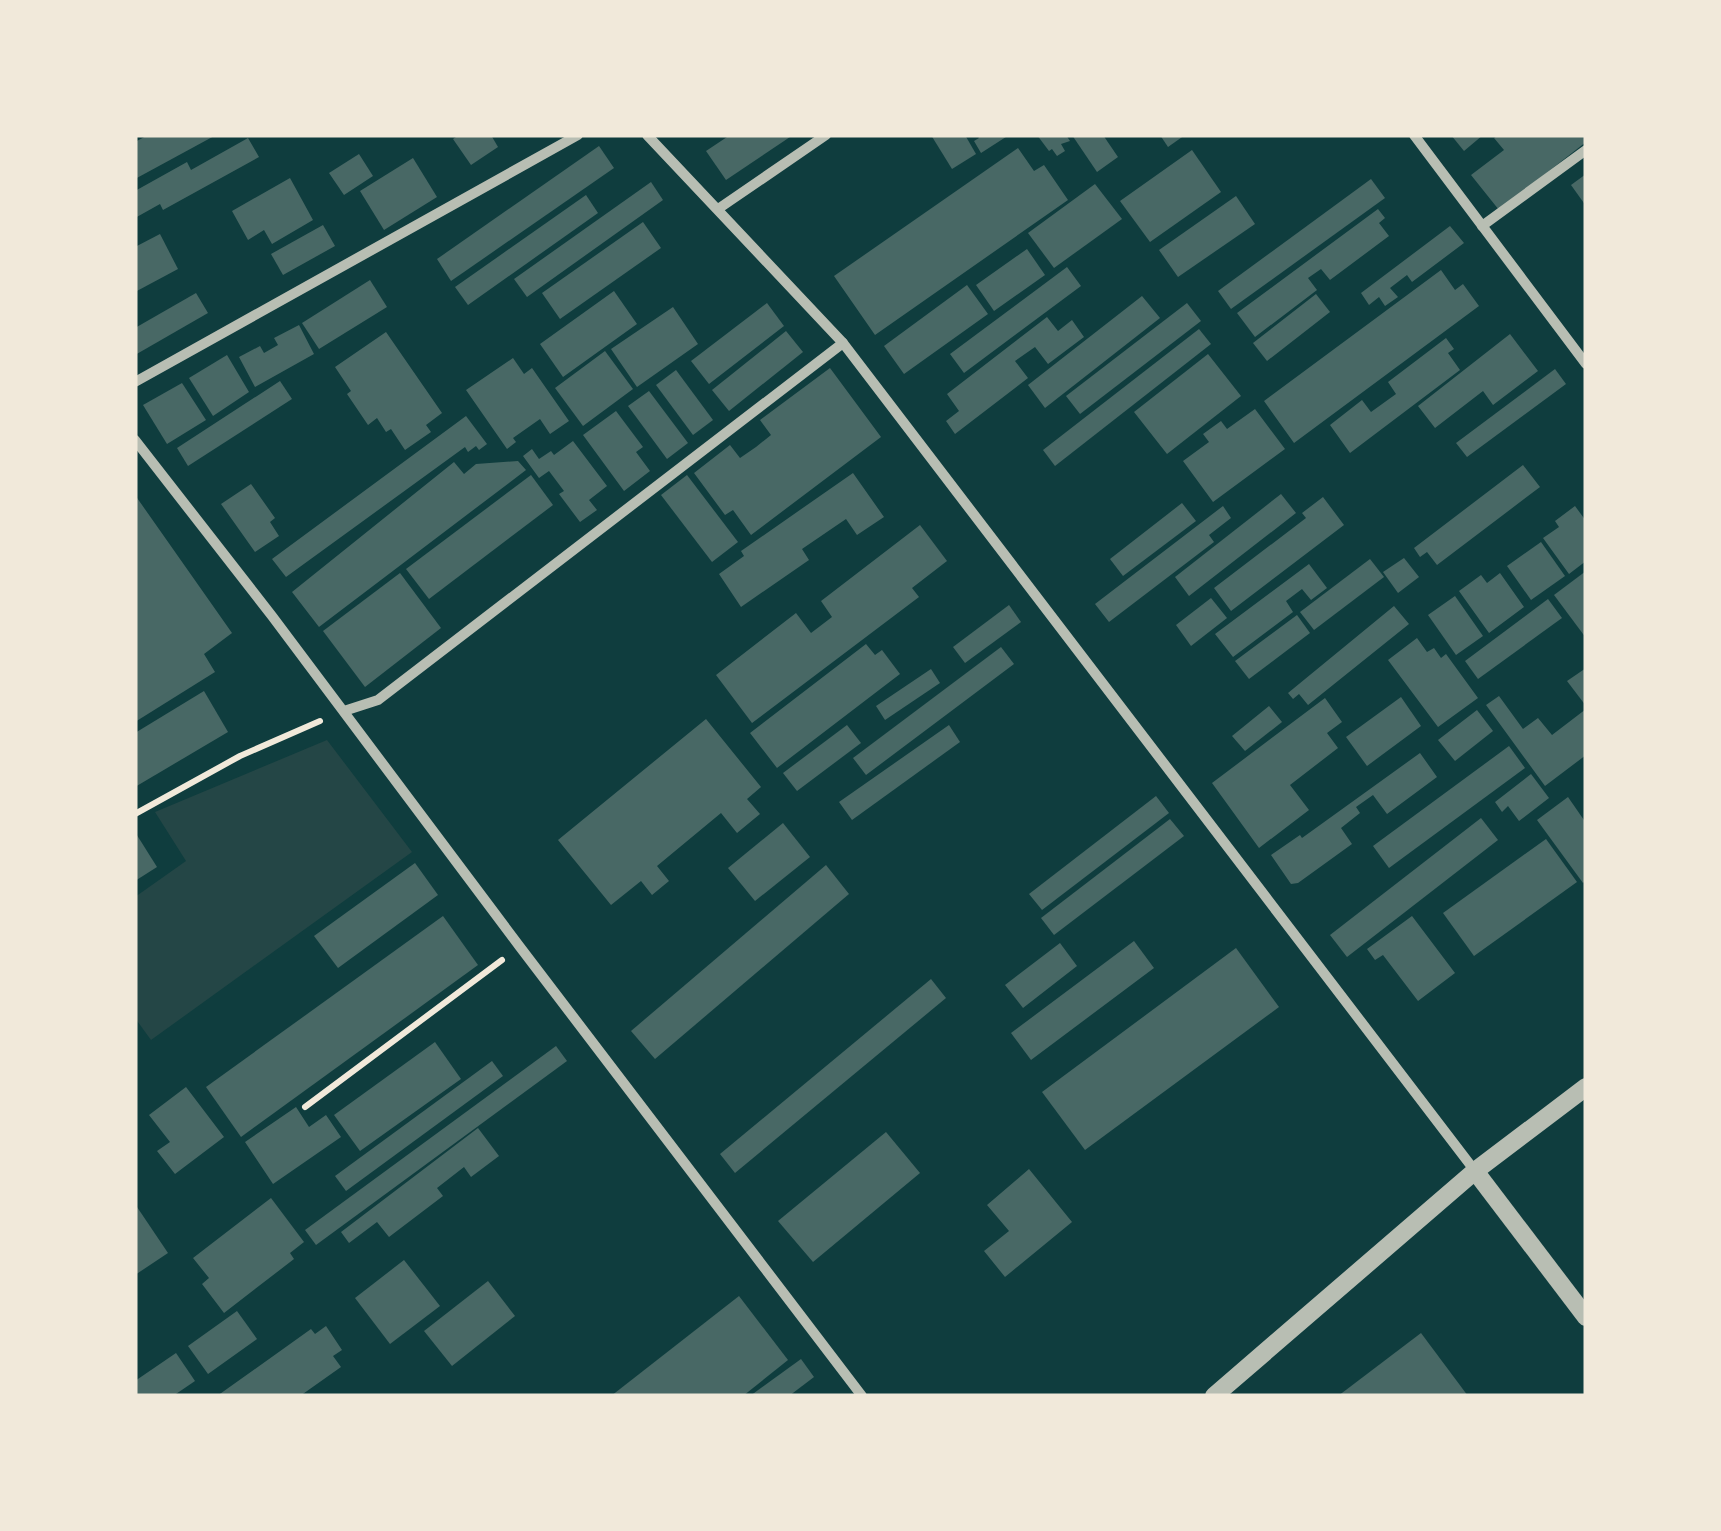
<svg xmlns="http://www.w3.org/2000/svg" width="1721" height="1531" font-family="Manrope,sans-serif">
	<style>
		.green { fill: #244646 }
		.building { fill: #486865 }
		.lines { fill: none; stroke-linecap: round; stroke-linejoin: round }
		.path { stroke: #f1e9da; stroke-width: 6 }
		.minor { stroke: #b8beb3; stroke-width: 10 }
		.tertiary { stroke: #b8beb3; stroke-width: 18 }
	</style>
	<rect width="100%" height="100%" fill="#0f3d3e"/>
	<polygon class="green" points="327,740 412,852 151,1040 135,1018 135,897 186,861 155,812"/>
	<g class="building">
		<polygon points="148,135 216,135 135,179 135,142"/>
		<polygon points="459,135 491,135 498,147 471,165 453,139"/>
		<polygon points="730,135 793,135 726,180 706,151"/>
		<polygon points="931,135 965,135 976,154 952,169"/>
		<polygon points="977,135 1009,135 981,153 974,141 979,138"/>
		<polygon points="1037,135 1066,135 1070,141 1061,144 1065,151 1057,156 1052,149 1049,151"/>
		<polygon points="1072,135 1103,135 1118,157 1097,172"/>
		<polygon points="1160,135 1185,135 1168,147"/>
		<polygon points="1451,135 1483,135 1464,151"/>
		<polygon points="1499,135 1586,135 1586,142 1499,210 1471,175 1504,150 1494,138"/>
		<polygon points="248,138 259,157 163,210 160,204 135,218 135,191 187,162 191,170"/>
		<polygon points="599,146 614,168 451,281 437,259"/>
		<polygon points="1018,148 1034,171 1044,165 1068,200 875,335 834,276"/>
		<polygon points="1192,150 1221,192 1150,242 1120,201"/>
		<polygon points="359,154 373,176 344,195 329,173"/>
		<polygon points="413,158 437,197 384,230 360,191"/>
		<polygon points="1586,174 1586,206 1571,185"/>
		<polygon points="290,178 313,220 272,244 264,230 248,240 232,211"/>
		<polygon points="1371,179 1385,198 1231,309 1218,291"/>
		<polygon points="651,182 663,200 527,297 514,279"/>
		<polygon points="1095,184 1122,219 1054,268 1028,233"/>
		<polygon points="586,195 598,213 468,305 455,287"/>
		<polygon points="1236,196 1255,224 1178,277 1159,250"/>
		<polygon points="1378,209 1385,218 1379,223 1389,236 1330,280 1321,269 1308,278 1317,290 1255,337 1237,313"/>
		<polygon points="643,222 661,248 560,319 542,293"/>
		<polygon points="323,225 335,246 283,275 271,254"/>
		<polygon points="1450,226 1464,243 1412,282 1407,275 1390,288 1398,297 1385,306 1379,297 1369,305 1361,293"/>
		<polygon points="160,234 178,269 135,292 135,247"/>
		<polygon points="1027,249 1045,275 994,311 976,285"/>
		<polygon points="1067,267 1081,286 964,373 950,354"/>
		<polygon points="1441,270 1455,290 1463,284 1479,306 1294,443 1264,401"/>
		<polygon points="370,280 387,307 319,349 302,323"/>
		<polygon points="967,285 988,314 904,374 884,346"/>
		<polygon points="614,291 637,324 563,377 540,344"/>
		<polygon points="196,293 208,313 135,355 135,328"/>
		<polygon points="1316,294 1330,312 1267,361 1253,343"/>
		<polygon points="1142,296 1160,318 1045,408 1028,385"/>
		<polygon points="767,303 784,326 709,384 691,361"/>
		<polygon points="1187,303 1201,321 1080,414 1066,396"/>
		<polygon points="673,307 698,344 637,387 611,349"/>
		<polygon points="1047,317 1058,331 1072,320 1084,337 1048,364 1035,347 1015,361 1028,378 955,434 946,421 959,411 947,394"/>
		<polygon points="299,325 314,354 255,387 239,357 260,346 264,353 278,345 274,338"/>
		<polygon points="1199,329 1211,344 1055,466 1043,450"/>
		<polygon points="786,331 803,352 729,411 712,390"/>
		<polygon points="386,332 442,413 426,425 431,432 405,450 391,429 386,432 377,418 368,425 347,394 351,391 335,367"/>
		<polygon points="1510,334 1538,371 1493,405 1483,391 1435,428 1418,406"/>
		<polygon points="1446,338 1454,349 1448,353 1460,370 1350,453 1330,425 1362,400 1371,412 1396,394 1388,382"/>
		<polygon points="605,351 633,389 583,426 555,388"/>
		<polygon points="1208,354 1241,396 1167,454 1134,412"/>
		<polygon points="227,355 249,392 213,416 189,378"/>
		<polygon points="513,358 524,374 532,368 569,421 550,434 540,419 513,438 516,442 507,449 466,390"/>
		<polygon points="830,368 881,437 751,535 733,510 725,515 694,473 730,445 740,458 756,447 771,435 760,420"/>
		<polygon points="1555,369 1566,384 1467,457 1456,443"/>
		<polygon points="676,370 713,420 693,435 656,385"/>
		<polygon points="280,381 292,399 188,466 177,448"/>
		<polygon points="182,383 206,420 167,444 143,405"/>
		<polygon points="649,391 688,443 667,459 628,406"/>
		<polygon points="1255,409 1285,449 1213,502 1183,461 1209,442 1203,434 1221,421 1227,429"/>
		<polygon points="616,411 643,447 636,452 650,471 624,491 583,435"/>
		<polygon points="466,416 487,444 479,450 476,446 468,452 465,447 286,577 272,559"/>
		<polygon points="573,441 607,486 589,500 597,510 580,522 559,494 564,491 549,471 539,478 523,456 532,449 539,459 551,451 554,455"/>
		<polygon points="518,461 526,470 319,627 292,592 454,462 464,474 476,464"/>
		<polygon points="1523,465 1540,487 1437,565 1427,552 1420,557 1414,548"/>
		<polygon points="853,473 884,517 857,535 846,519 802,549 809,560 741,607 719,574 744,556 741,551"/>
		<polygon points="531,475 553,505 429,599 406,569"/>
		<polygon points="687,475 738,542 712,562 661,495"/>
		<polygon points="251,484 275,518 270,522 279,536 255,552 221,504"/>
		<polygon points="1281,494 1296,513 1189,596 1175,577"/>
		<polygon points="135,495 232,633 204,654 215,672 135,722"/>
		<polygon points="1323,497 1344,525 1231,611 1214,588 1306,518 1302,513"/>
		<polygon points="1182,503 1196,521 1123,576 1110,559"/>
		<polygon points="1223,506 1231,518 1209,535 1214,542 1109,622 1095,604"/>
		<polygon points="1575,506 1586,521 1586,561 1569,574 1543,538 1559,527 1555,521"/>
		<polygon points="920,525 947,561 912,588 919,597 752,723 716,675 796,613 811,633 832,617 821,601"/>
		<polygon points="1541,542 1565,576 1531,600 1507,566"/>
		<polygon points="1404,558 1419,577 1398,593 1383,572"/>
		<polygon points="1370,559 1384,577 1314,630 1300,612"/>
		<polygon points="1309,564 1327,588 1311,600 1302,589 1286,601 1293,612 1233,657 1215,634"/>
		<polygon points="1586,571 1586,638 1554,595"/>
		<polygon points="400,573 441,628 365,687 323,631"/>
		<polygon points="1500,573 1524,607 1489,633 1459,591 1481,575 1487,583"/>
		<polygon points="1455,596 1483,636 1456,655 1428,615"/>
		<polygon points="1211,598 1227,618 1191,646 1176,625"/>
		<polygon points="1548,599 1562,618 1478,679 1465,661"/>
		<polygon points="1009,605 1021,622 965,663 953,647"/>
		<polygon points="1394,606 1409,624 1308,705 1299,694 1293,699 1288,693"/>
		<polygon points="1297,615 1310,633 1249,679 1235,661"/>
		<polygon points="1417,638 1427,652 1434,648 1441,658 1446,654 1478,698 1438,727 1388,660"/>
		<polygon points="866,644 875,655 882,650 900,674 777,768 750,733"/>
		<polygon points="1001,647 1014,664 866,775 853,758"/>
		<polygon points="1586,668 1586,706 1567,681"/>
		<polygon points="931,669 940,683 885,720 876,706"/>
		<polygon points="204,691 228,732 135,787 135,733"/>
		<polygon points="1499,696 1523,729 1538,718 1552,735 1586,709 1586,755 1545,786 1486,705"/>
		<polygon points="1401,697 1421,726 1367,766 1346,737"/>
		<polygon points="1325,698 1342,722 1327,733 1338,748 1290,785 1309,810 1259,848 1212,783"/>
		<polygon points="1269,706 1282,722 1245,751 1232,736"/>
		<polygon points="1477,710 1493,731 1455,761 1438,740"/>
		<polygon points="706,719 761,787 747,799 760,814 737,833 721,813 657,866 669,881 652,895 641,881 611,905 558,840"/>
		<polygon points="847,725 861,743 797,791 783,773"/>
		<polygon points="949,725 960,742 852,820 839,802"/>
		<polygon points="1509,746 1525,768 1389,868 1373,846"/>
		<polygon points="1420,753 1437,777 1387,814 1373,795 1356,807 1360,813 1341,828 1352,844 1298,883 1291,884 1271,855 1300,835 1302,838"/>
		<polygon points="1531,774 1549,798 1519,821 1508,806 1502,812 1495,802"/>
		<polygon points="1156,796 1169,813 1042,910 1029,894"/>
		<polygon points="1568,797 1586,823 1586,880 1583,883 1537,820"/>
		<polygon points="1481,818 1498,840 1347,957 1330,935"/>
		<polygon points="1170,819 1184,836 1054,935 1041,918"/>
		<polygon points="783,823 810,857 755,901 728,868"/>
		<polygon points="135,832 157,867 135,881"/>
		<polygon points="1546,839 1577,882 1474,956 1443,913"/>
		<polygon points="415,863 438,895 338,968 314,936"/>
		<polygon points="826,865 849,894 655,1059 631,1031"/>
		<polygon points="443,916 478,965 241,1137 206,1087"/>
		<polygon points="1412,916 1455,973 1418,1001 1383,955 1375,960 1367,949"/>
		<polygon points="1134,941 1154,968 1031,1060 1011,1033"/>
		<polygon points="1060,943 1077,966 1023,1008 1005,985"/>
		<polygon points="1236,948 1279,1007 1085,1150 1042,1092"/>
		<polygon points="931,979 946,998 735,1173 720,1154"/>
		<polygon points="435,1042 461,1079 360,1151 334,1115"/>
		<polygon points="556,1046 567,1061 316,1245 305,1230"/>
		<polygon points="492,1061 503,1076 346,1191 335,1176"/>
		<polygon points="186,1087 224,1137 175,1174 157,1151 170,1142 149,1115"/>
		<polygon points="296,1107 309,1127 326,1115 341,1137 273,1184 245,1142"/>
		<polygon points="478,1128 499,1156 471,1177 464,1167 437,1188 443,1196 389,1237 377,1222 349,1243 341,1232"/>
		<polygon points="886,1132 920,1173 813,1262 778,1221"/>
		<polygon points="1029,1169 1072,1222 1005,1277 984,1251 1009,1231 987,1205"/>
		<polygon points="271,1198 304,1242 290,1253 294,1259 224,1313 202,1284 209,1278 193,1258"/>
		<polygon points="135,1204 168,1253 135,1275"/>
		<polygon points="404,1260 440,1306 390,1344 355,1298"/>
		<polygon points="488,1281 515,1316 452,1366 424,1331"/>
		<polygon points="739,1296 788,1360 743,1396 611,1396"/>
		<polygon points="237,1311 257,1339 208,1374 188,1346"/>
		<polygon points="326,1326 342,1350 333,1356 341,1367 300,1396 217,1396 311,1329 315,1334"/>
		<polygon points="1421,1333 1468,1396 1338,1396"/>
		<polygon points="176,1353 195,1381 173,1396 135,1396 135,1381"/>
		<polygon points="801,1359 814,1377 789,1396 750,1396"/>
	</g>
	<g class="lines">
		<g class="path">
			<polyline points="135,814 240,756 320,721"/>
			<polyline points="305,1107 502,960"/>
		</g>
		<g class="minor">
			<polyline points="647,135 843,343 1475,1171"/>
			<polyline points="1414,135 1586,364"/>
			<polyline points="718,209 826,135"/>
			<polyline points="1482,226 1586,150"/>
			<polyline points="135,382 578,135"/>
			<polyline points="135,440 272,616 520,947 862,1396"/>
			<polyline points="344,711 378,700 843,343"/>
		</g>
		<g class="tertiary">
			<polyline points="1475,1171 1586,1317"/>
			<polyline points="1214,1396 1475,1171 1586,1087"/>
		</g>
	</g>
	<rect width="1721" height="1531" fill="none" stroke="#f1e9da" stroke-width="275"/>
</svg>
